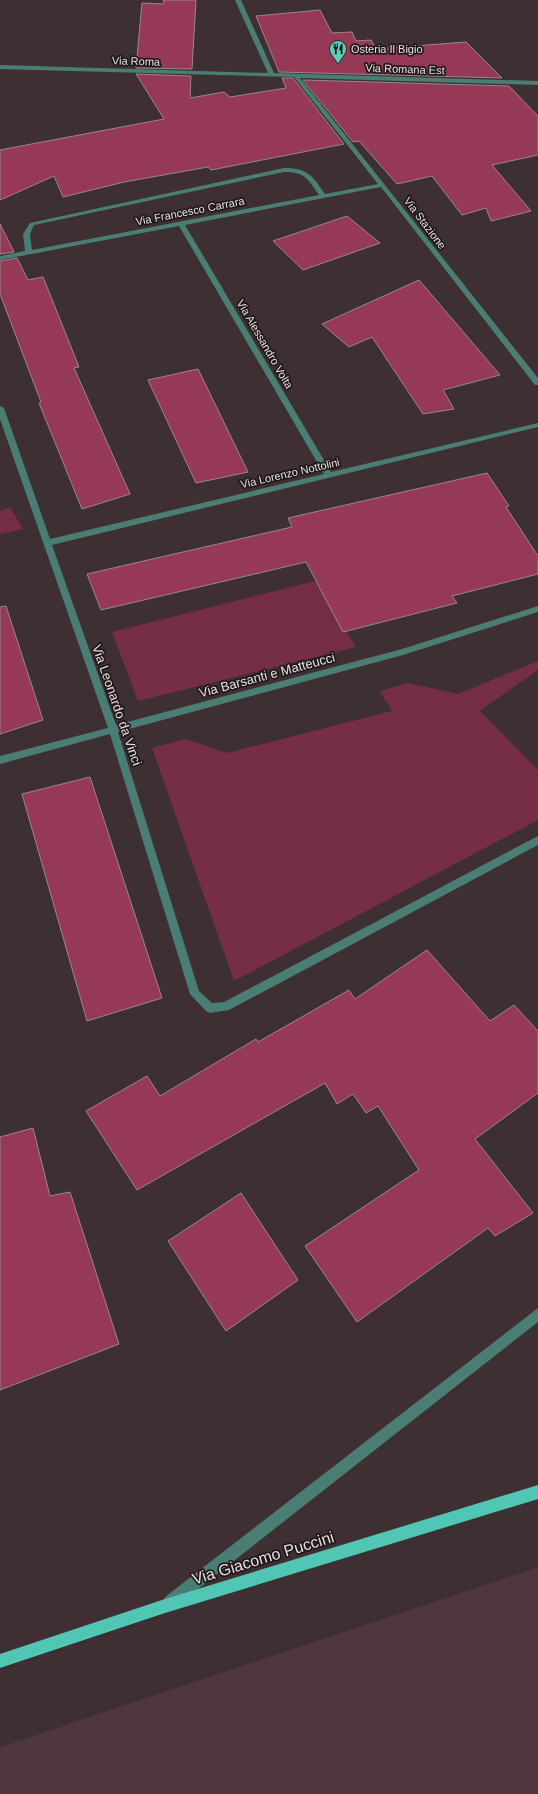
<svg xmlns="http://www.w3.org/2000/svg" width="538" height="1794" font-family="Helvetica,sans-serif">
	<style>
		.built { fill: #4d373c }
		.green { fill: #762e45 }
		.building { fill: #953957; stroke: #9a878b }
		.lines { fill: none; stroke-linecap: round; stroke-linejoin: round }
		.minor { fill: #4a7d74; fill-rule: evenodd }
		.major { fill: #52c6b4; fill-rule: evenodd }
		.labels { text-anchor: middle; dominant-baseline: central; stroke-width: 3.5; stroke-linejoin: round; paint-order: stroke }
		.far-poi-label { font-size: 11px; fill: #e8dee0; stroke: #20191b; text-anchor: start }
		.far-street-label { font-size: 11px; fill: #e8dee0; stroke: #20191b }
		.street-label { font-size: 13px; fill: #e8dee0; stroke: #20191b }
		.near-street-label { font-size: 16px; fill: #e8dee0; stroke: #20191b }
	</style>
	<rect width="100%" height="100%" fill="#3e2f32"/>
	<polygon class="built" points="538,1567 538,1794 0,1794 0,1747"/>
	<g class="green">
		<polygon points="10,507 23,529 0,534 0,511"/>
		<polygon points="315,581 356,647 138,701 112,632"/>
		<polygon points="538,661 538,670 480,711 538,770 538,820 234,981 152,748 186,739 227,753 392,711 380,691 408,683 458,694"/>
	</g>
	<g class="building">
		<polygon points="164,0 196,0 192,69 136,68 142,3 163,4"/>
		<polygon points="320,10 332,33 352,32 356,41 371,40 376,49 466,42 502,78 279,72 256,16"/>
		<polygon points="136,74 191,76 190,98 224,92 230,97 286,88 282,78 293,78 344,144 211,170 208,167 124,182 63,197 54,176 0,200 0,150 164,119"/>
		<polygon points="303,80 509,86 538,116 538,155 492,165 531,211 491,221 486,208 462,215 432,176 397,184 359,141 353,142"/>
		<polygon points="347,216 380,243 303,270 273,241"/>
		<polygon points="0,224 14,252 0,254"/>
		<polygon points="17,258 28,280 43,277 79,367 74,368 130,494 82,509 39,403 41,402 0,294 0,261"/>
		<polygon points="419,280 500,375 443,390 454,409 423,414 372,337 349,347 322,324"/>
		<polygon points="198,369 248,472 196,483 148,380"/>
		<polygon points="487,473 509,506 506,507 538,556 538,574 452,596 457,603 343,632 306,562 101,610 87,574 292,527 288,518"/>
		<polygon points="6,606 43,720 0,734 0,607"/>
		<polygon points="90,777 162,998 87,1021 22,794"/>
		<polygon points="427,950 490,1021 514,1005 538,1031 538,1093 475,1139 533,1213 495,1236 488,1228 357,1322 305,1246 419,1170 378,1106 366,1113 353,1094 337,1104 325,1083 137,1190 86,1111 147,1076 160,1096 256,1039 258,1042 349,990 355,999"/>
		<polygon points="33,1128 50,1196 70,1192 119,1344 0,1390 0,1137"/>
		<polygon points="241,1193 298,1280 226,1331 168,1241"/>
	</g>
	<g class="lines">
		<g class="minor">
			<path d="M235,0H241L274,73L538,81V85L300,78L538,378V385H535L381,187L185,225L331,472L538,423V427L52,545L116,725L402,649L538,606V612L403,655L118,732L199,991L212,1003L224,1002L538,836V845L229,1010L210,1013L206,1011L190,994L110,734L0,764V756L108,728L0,419V406L4,408L50,539L324,474L179,226L0,260V256L25,251L23,234L30,223L284,168C308,168 312,175 325,194L378,184L294,77L0,69V65L268,73ZM284,172C305,172 308,179 319,195L32,250L30,234L34,225Z"/>
			<polygon points="538,1308 538,1322 175,1607 170,1609 165,1607 163,1602 165,1597"/>
		</g>
		<polygon class="major" points="538,1485 538,1499 165,1613 0,1668 0,1654 165,1599"/>
	</g>
	<defs>
		<symbol id="restaurant-pin" viewBox="-11 -11 22 30"><path d="M0 17L-7.5 6A9.5 9.5 0 1 1 7.5 6Z" fill="#5bcebb" stroke="#20191b"/><path d="M-5-6h1v4h1v-4h1v4h1v-4h1v5L-1.5 .5V6h-2V.5L-5-1ZM5-6V6H3V1.5H1.5Q1.5-4 5-6Z" fill="#111"/></symbol>
	</defs>
	<g fill-rule="evenodd">
		<use href="#restaurant-pin" x="328" y="39" width="20" height="27"/>
	</g>
	<g class="labels">
		<g class="far-poi-label">
			<text x="351" y="49">Osteria Il Bigio</text>
		</g>
		<g class="far-street-label">
			<text transform="translate(136 61) rotate(2)">Via Roma</text>
			<text transform="translate(405 69) rotate(2)">Via Romana Est</text>
			<text transform="translate(190 211) rotate(-11)">Via Francesco Carrara</text>
			<text transform="translate(425 223) rotate(53)">Via Stazione</text>
			<text transform="translate(265 344) rotate(60)">Via Alessandro Volta</text>
			<text transform="translate(290 473) rotate(-13)">Via Lorenzo Nottolini</text>
		</g>
		<g class="street-label">
			<text transform="translate(267 675) rotate(-15)">Via Barsanti e Matteucci</text>
			<text transform="translate(117 705) rotate(71)">Via Leonardo da Vinci</text>
		</g>
		<g class="near-street-label">
			<text transform="translate(263 1558) rotate(-17)">Via Giacomo Puccini</text>
		</g>
	</g>
</svg>
